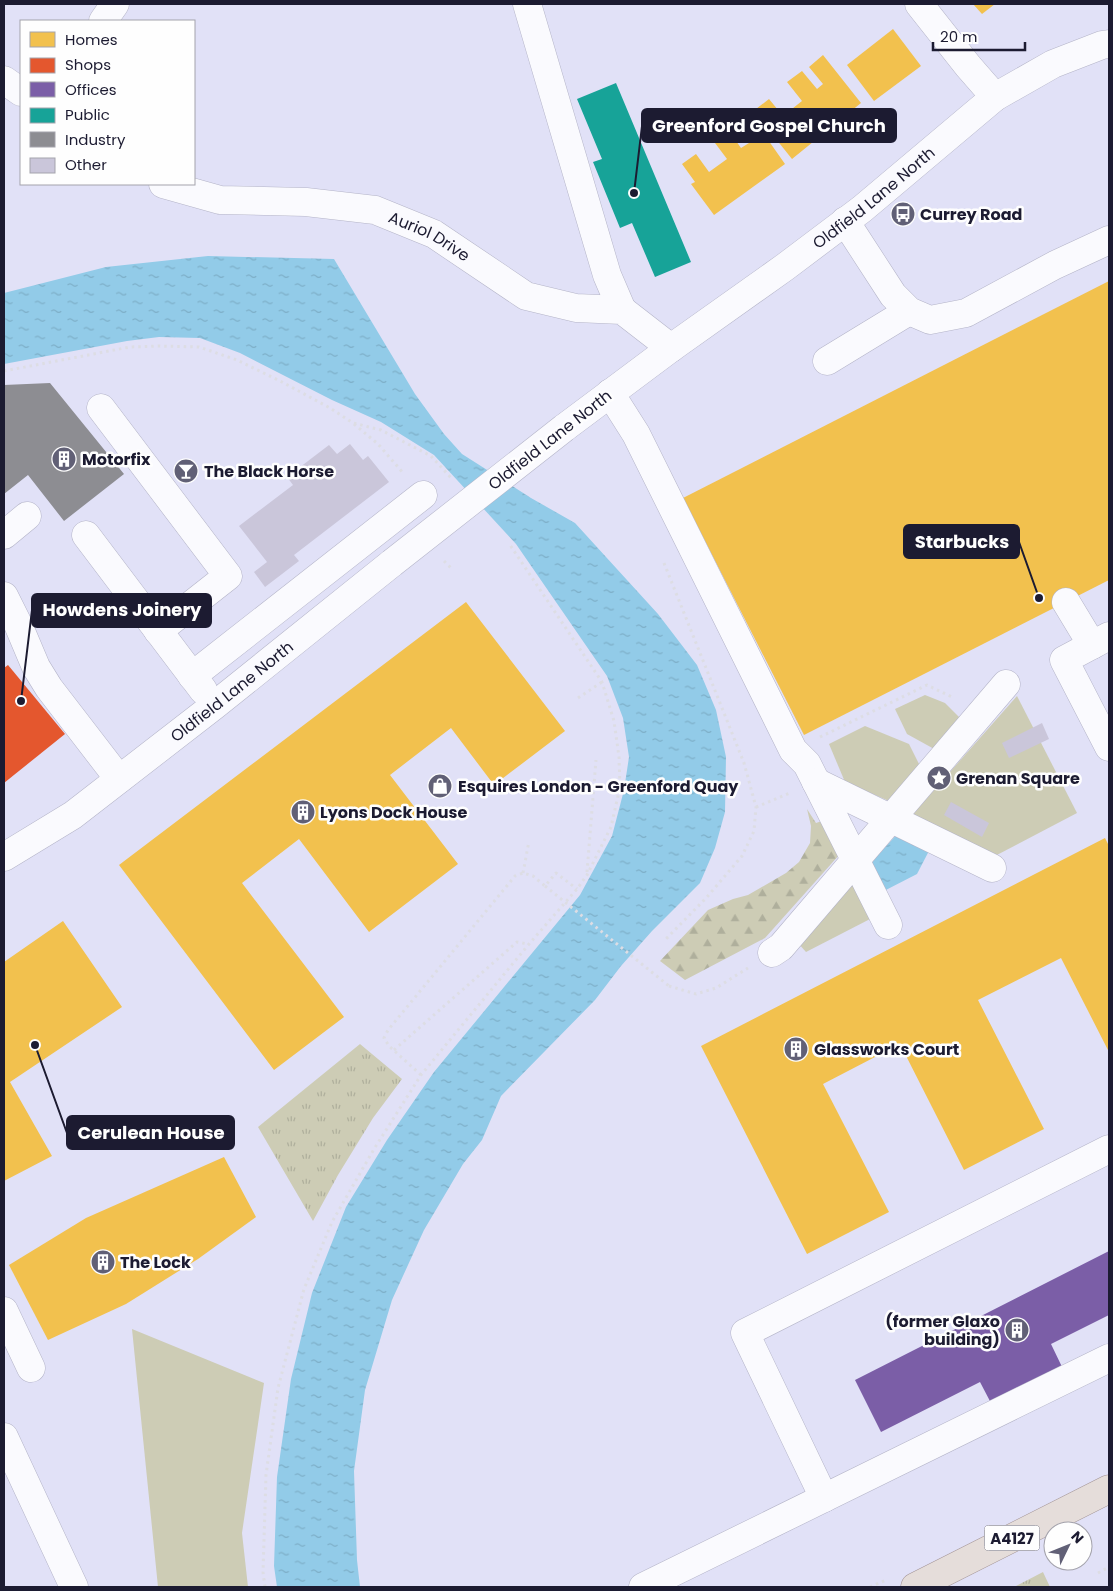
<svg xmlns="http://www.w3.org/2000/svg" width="1113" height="1591" font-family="Poppins,sans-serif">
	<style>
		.green { fill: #cdccb5 }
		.forest { fill: url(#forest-firs) }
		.park { fill: url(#park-tufts) }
		.water { fill: url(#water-ripples) }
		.homes { fill: #f2c14e }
		.shops { fill: #e4572e }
		.offices { fill: #7b5ea7 }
		.public { fill: #17a398 }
		.industry { fill: #8d8d92 }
		.building { fill: #cac6da }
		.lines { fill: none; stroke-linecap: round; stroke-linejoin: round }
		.minor-casing { stroke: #b4b4c8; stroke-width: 29 }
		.major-casing { stroke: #a29394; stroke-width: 29 }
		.path { stroke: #dddde4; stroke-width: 3; stroke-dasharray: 2.5 4; stroke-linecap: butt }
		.minor { stroke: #fafafe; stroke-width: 28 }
		.major { stroke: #e5ddda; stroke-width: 28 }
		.minor-bridge-casing { stroke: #b4b4c8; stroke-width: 29; stroke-linecap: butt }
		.path-bridge { stroke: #dddde4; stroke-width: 3; stroke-dasharray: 2.5 4; stroke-linecap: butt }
		.minor-bridge { stroke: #fafafe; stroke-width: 28 }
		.labels { text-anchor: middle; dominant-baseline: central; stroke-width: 5; stroke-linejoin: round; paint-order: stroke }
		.shield { fill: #fefefe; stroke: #605f6e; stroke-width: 1 }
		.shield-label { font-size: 15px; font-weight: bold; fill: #1c1b31 }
		.street-label { font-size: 16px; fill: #1c1b31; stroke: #fefefe }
		.poi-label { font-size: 16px; font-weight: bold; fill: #1c1b31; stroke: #fefefe; text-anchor: start }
		.leader { fill: none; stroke: #1c1b31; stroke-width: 2 }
		.callout-dot { fill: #1c1b31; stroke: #fefefe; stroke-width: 2 }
		.callout { fill: #1c1b31; stroke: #1c1b31; stroke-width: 2 }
		.callout-label { font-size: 18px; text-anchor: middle; font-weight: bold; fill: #fff }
	</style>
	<defs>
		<pattern id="forest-firs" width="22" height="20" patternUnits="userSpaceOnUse" patternTransform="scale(1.25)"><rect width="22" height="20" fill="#cdccb5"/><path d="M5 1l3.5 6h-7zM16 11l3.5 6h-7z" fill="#afaf9c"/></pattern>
		<pattern id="park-tufts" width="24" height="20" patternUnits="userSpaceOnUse" patternTransform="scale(1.25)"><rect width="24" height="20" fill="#cdccb5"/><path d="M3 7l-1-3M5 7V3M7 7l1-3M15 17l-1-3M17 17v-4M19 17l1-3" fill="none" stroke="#afaf9c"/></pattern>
		<pattern id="water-ripples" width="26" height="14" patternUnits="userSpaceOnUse" patternTransform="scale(1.25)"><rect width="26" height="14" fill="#92cbe8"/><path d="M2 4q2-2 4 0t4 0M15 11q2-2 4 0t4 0" fill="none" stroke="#7daec7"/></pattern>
	</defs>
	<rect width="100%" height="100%" fill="#e1e1f7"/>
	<g class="green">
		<polygon points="925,695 945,703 960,718 936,750 907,734 895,709"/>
		<polygon points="1017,696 1077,813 993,857 912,815"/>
		<polygon points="865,726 909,744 920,766 889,801 845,782 829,744"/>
		<polygon points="852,880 872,918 806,952 798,943"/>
		<polygon points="132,1329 264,1383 242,1533 248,1587 158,1587"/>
	</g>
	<polygon class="forest" points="807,809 816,823 822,821 840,854 765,938 685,980 660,961 708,910 733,899 748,895 786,873 799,862 810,843 811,826"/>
	<g class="park">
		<polygon points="360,1044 402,1079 373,1118 338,1175 313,1221 258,1127"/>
		<polygon points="1043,1572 1050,1587 1014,1587"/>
	</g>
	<g class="water">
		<polygon points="208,256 334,259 415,394 444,434 462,454 531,498 575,523 658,614 697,665 716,710 726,757 725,812 715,848 700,883 652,931 621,966 595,1000 501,1096 482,1140 463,1164 424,1230 392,1300 365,1390 354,1471 357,1560 360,1587 277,1587 274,1566 277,1477 291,1379 312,1293 346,1207 387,1140 434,1072 580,895 612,836 624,790 629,757 623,718 607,676 516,544 434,455 381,422 332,400 240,353 200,338 159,337 127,341 4,364 4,293 106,267"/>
		<polygon points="900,831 931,847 917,874 880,893 867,867"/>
	</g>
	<g class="homes">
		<polygon points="973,4 995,4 982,14"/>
		<polygon points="893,29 921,66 874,101 847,65"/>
		<polygon points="823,55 861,103 792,159 768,129 770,127 756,109 769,99 783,116 802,101 787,82 802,71 817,89 823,84 809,67"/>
		<polygon points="750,114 785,164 714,215 691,184 695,182 682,164 696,154 709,172 727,159 712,139 727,128 741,148 749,143 736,124"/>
		<polygon points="1109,281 1109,580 804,735 683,498"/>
		<polygon points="466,602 565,731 494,785 451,728 390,775 458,864 369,932 299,839 242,883 344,1017 274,1070 119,865"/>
		<polygon points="1105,838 1109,846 1109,1052 1061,958 978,1000 1044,1129 964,1170 900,1044 823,1084 889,1212 807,1254 701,1046"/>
		<polygon points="63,921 122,1007 10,1082 52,1156 4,1181 4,962"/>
		<polygon points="224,1157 256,1217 198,1259 126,1304 48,1340 9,1265 86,1218"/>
	</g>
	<polygon class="shops" points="8,665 65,734 4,783 4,668"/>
	<polygon class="offices" points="1109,1251 1109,1315 1051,1344 1063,1369 992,1405 980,1382 881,1432 855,1380"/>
	<polygon class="public" points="616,83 691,262 655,277 632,223 620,228 593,162 602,159 577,99"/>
	<polygon class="industry" points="50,383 124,474 64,521 28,475 4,494 4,385"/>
	<g class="building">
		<polygon points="350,444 363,460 368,456 389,482 294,555 299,561 265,587 254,572 267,562 239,526 293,485 287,477 329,445 337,454"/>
		<polygon points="1042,723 1049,739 1009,758 1002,743"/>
		<polygon points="951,802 989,823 982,837 944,815"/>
	</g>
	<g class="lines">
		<defs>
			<g id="minor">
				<polyline points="527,4 607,275 622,310"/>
				<polyline points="919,4 968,66 995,97"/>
				<polyline points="103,21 115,4"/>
				<polyline points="4,80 21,92"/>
				<path id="s1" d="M163,184L220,200L306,202L375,210L434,234L526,296L576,308L622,310L671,348"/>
				<polyline points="845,221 893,295 909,311 930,320 966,313 1055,265 1109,240"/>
				<polyline points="827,361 909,311"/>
				<polyline points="610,393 636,434 793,750 807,764 888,925"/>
				<polyline points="101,408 228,576 158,631"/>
				<path id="s2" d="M564,428L671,348L785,267L862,209L995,97L1053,64L1102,45L1109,44"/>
				<polyline points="4,535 27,516"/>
				<polyline points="86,535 203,690"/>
				<polyline points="4,596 17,622 36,667 49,688 119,779"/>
				<polyline points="1066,602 1092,645"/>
				<polyline points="1109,636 1064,660 1109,747"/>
				<polyline points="192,676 423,495"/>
				<polyline points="816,782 992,868"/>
				<path id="s3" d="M4,857L73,815L215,705L392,563"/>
				<polyline points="772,953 781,947 1006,684"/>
				<polyline points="4,1311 31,1368"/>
				<polyline points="4,1437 74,1587"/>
				<polyline points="824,1498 745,1333 1109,1149"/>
				<polyline points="643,1587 1109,1358"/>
			</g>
			<polyline id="major" points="915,1587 1109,1489"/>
		</defs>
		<use href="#minor" class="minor-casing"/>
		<use href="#major" class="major-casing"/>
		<g class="path">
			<polyline points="4,371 130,347 159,346 199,347 237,360 282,382 330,408 353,423 381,430 431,456 452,479"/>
			<polyline points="354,424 378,444 404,474"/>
			<polyline points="444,561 452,569"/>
			<polyline points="664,563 744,763 756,807 754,831 742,856 707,897 665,940"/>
			<polyline points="578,698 602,682"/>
			<polyline points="820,737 927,685 954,698"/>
			<polyline points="756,807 790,793"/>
			<polyline points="587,872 596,760"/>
			<polyline points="523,873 529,841"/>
			<polyline points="669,986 696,994 716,988 748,968"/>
			<polyline points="394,1050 517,942 528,944"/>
			<polyline points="421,1075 389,1046 384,1038 388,1030 515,876 523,873 533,876 545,886 556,873 577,889"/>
			<polyline points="1098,1573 1109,1567"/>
			<polyline points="265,1587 263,1572 266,1475 278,1388 304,1289 332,1222 374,1149 421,1075 529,944 577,889 587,875 611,827 620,787 619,757 614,721 602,682 510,545"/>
			<polyline points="870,1587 886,1580"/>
		</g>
		<use href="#minor" class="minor"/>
		<use href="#major" class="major"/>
		<defs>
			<polyline id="minor-bridge" points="392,563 564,428"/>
		</defs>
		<use href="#minor-bridge" class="minor-bridge-casing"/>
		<polyline class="path-bridge" points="545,886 669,986"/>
		<use href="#minor-bridge" class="minor-bridge"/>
	</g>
	<defs>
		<symbol id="bus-disc" viewBox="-11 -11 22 22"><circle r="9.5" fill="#616076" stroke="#fefefe"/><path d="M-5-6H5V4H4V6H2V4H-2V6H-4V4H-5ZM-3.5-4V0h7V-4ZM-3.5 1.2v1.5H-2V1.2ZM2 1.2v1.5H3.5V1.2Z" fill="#fff"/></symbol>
		<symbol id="building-disc" viewBox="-11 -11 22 22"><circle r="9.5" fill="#616076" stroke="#fefefe"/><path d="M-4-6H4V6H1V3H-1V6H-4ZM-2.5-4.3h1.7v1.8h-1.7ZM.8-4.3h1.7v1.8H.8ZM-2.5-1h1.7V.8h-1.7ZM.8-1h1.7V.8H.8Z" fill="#fff"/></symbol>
		<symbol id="bar-disc" viewBox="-11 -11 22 22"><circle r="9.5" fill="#616076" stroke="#fefefe"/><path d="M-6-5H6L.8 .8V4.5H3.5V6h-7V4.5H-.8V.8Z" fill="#fff"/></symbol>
		<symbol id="sight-disc" viewBox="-11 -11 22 22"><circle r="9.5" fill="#616076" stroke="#fefefe"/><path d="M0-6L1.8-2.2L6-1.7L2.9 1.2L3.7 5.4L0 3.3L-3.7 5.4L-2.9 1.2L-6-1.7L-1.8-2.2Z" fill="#fff"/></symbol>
		<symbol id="shop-disc" viewBox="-11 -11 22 22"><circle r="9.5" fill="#616076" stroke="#fefefe"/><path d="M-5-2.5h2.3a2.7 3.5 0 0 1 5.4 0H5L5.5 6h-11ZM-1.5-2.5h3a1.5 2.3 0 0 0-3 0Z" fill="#fff"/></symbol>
	</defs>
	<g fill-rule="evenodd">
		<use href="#bus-disc" x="889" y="200" width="28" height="28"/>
		<use href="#building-disc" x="50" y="445" width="28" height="28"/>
		<use href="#bar-disc" x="172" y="457" width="28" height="28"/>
		<use href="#sight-disc" x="925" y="764" width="28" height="28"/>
		<use href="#shop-disc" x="426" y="772" width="28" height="28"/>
		<use href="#building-disc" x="289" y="798" width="28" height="28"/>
		<use href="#building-disc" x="782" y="1035" width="28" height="28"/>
		<use href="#building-disc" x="89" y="1248" width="28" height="28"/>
		<use href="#building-disc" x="1003" y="1316" width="28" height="28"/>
	</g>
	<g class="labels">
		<rect class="shield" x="984.5" y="1525.5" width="55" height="25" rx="4"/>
		<g class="shield-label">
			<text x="1012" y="1538">A4127</text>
		</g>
		<g class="street-label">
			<text stroke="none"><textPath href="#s2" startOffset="386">Oldfield Lane North</textPath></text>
			<text stroke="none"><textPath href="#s1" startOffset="275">Auriol Drive</textPath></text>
			<text transform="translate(550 440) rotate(-38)">Oldfield Lane North</text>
			<text stroke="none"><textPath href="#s3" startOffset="282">Oldfield Lane North</textPath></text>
		</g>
		<g class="poi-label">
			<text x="920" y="214">Currey Road</text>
			<text x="82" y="459">Motorfix</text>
			<text x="204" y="471">The Black Horse</text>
			<text x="956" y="778">Grenan Square</text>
			<text x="458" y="786">Esquires London - Greenford Quay</text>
			<text x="320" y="812">Lyons Dock House</text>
			<text x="814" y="1049">Glassworks Court</text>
			<text x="120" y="1262">The Lock</text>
			<text x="1000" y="1321" text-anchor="end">(former Glaxo<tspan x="1000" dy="18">building)</tspan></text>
		</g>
	</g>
	<path class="leader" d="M634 193L642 126M1039 598L1019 542M21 701L32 610M35 1045L67 1133"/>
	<g class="callout-dot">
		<circle cx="634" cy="193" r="5"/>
		<circle cx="1039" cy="598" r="5"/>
		<circle cx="21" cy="701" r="5"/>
		<circle cx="35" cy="1045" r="5"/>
	</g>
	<g class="callout">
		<rect x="642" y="109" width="254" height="33" rx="5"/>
		<rect x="904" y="525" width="115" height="33" rx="5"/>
		<rect x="32" y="594" width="179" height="33" rx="5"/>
		<rect x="67" y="1116" width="167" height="33" rx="5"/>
	</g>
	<g class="callout-label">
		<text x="769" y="132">Greenford Gospel Church</text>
		<text x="962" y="548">Starbucks</text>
		<text x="122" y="616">Howdens Joinery</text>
		<text x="151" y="1139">Cerulean House</text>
	</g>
	<rect width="1113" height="1591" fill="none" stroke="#1c1b31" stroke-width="10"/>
	<rect x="20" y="20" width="175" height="165" fill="#fefefe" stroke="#a4a3ac"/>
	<rect x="30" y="32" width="25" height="15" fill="#f2c14e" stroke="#a4a3ac"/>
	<text x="65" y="45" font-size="15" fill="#1c1b31">Homes</text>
	<rect x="30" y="58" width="25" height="15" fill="#e4572e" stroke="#a4a3ac"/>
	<text x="65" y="70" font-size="15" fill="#1c1b31">Shops</text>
	<rect x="30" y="82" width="25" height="15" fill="#7b5ea7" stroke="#a4a3ac"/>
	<text x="65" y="95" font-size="15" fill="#1c1b31">Offices</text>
	<rect x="30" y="108" width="25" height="15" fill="#17a398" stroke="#a4a3ac"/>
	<text x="65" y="120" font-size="15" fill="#1c1b31">Public</text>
	<rect x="30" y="132" width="25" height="15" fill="#8d8d92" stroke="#a4a3ac"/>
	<text x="65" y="145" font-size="15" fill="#1c1b31">Industry</text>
	<rect x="30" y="158" width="25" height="15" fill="#cac6da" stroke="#a4a3ac"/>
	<text x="65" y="170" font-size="15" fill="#1c1b31">Other</text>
	<g transform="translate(1068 1546) rotate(47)"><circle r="24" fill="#fefefe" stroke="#a4a3ac"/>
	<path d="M0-4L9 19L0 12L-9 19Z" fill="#616076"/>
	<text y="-8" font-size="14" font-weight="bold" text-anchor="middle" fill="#1c1b31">N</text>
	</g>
	<path d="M933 42v8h92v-8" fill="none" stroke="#1c1b31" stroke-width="2.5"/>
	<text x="940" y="42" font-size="15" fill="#1c1b31" stroke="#fefefe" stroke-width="4" paint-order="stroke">20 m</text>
</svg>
